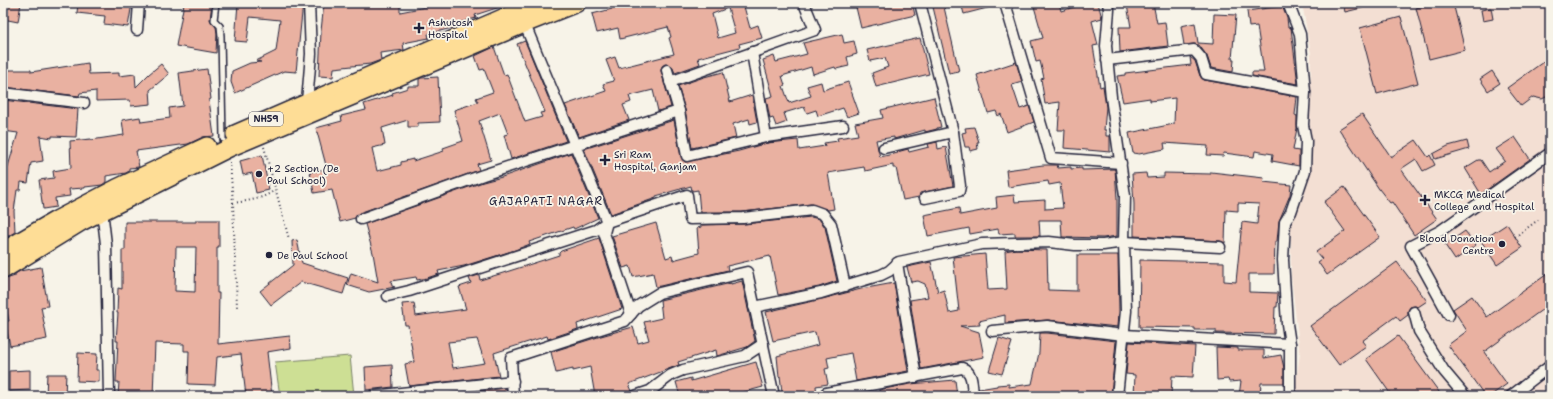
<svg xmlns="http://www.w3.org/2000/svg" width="1553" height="399" font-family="'Shantell Sans',sans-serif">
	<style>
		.built { fill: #f3dfd3 }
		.green { fill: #cddf94; stroke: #788068 }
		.building { fill: #e9b1a1; stroke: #22223b; fill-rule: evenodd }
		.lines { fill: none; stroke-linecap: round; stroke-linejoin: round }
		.service-casing { stroke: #22223b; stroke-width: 8 }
		.minor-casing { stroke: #22223b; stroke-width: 13 }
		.trunk-casing { stroke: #22223b; stroke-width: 20 }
		.path { stroke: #22223b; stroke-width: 2; stroke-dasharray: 1 3; stroke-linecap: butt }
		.service { stroke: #f7f3e8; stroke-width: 5 }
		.minor { stroke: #f7f3e8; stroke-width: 10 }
		.trunk { stroke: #fedd96; stroke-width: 17 }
		.poi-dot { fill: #22223b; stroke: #f7f3e8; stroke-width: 1.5 }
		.labels { text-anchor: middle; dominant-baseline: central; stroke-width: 3.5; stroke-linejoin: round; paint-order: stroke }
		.shield { fill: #f7f3e8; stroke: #62616f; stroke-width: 1 }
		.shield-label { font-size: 9px; font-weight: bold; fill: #22223b }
		.poi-label { font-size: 10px; fill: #22223b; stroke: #f7f3e8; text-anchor: start }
		.neighbourhood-label { font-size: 11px; letter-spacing: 1px; fill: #22223b; stroke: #f7f3e8 }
	</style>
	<rect width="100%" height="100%" fill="#f7f3e8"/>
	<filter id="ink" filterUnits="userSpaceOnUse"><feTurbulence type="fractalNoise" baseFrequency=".025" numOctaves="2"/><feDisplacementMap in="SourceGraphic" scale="8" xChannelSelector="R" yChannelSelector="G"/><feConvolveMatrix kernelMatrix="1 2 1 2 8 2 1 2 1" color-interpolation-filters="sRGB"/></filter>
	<g filter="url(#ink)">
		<polygon class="built" points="1302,3 1550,3 1550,396 1294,396 1300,354 1291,275 1291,222 1308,178 1310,125 1311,54"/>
		<polygon class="green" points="350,356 354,396 280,396 275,362"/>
		<g class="building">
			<polygon points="3,3 21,3 18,22 3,19"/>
			<polygon points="78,3 132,3 128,27 104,24 105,16 77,13"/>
			<polygon points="184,3 212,3 210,20 216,27 217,33 216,53 176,46"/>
			<polygon points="238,3 258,3 282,5 283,3 303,3 296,72 284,71 235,93 231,82 232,71 250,63 261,62 256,61 276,51 280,20 250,17 247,42 235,41"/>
			<polygon points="324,3 400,3 400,12 436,5 435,3 505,3 506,5 475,15 476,18 455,24 456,27 428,34 429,38 403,43 404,50 380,53 381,60 370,64 334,68 333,77 319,76 321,31"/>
			<path d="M623,3H743L750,28L758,25L762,38L739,44L740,47L698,58L700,64L675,73L672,66L665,64L662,66L661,71L671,107L658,111L653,90L629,96L631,102L623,105L629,120L579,137L565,105L606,91L603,84L614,81L606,60L615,57L619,68L674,54L669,38L671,37L668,27L620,39L618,28L597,33L592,14L612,9L611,6ZM728,8L735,33L718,38L712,14Z"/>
			<polygon points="855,3 912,3 915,15 861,28"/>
			<polygon points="932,3 943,3 959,71 949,73"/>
			<polygon points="961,3 995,3 995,6 964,14"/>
			<polygon points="1033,3 1059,3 1061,11 1088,3 1098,3 1102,18 1092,21 1098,45 1093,46 1100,87 1103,86 1106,107 1104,130 1106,130 1106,136 1110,136 1110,152 1064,148 1065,130 1058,130 1060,102 1045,104 1041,79 1044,78 1040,61 1036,62 1031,41 1043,38"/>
			<polygon points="1131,3 1153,3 1157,23 1165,22 1168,46 1120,52 1119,27 1131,27 1127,5 1131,4"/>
			<polygon points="1343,3 1369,3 1370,6 1345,12"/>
			<polygon points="1437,3 1453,3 1465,50 1429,59 1416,8"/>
			<polygon points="1282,6 1287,18 1288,27 1291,28 1298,84 1252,76 1252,72 1264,72 1257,26 1249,27 1247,11"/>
			<polygon points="1491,8 1493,19 1483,21 1481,10"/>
			<polygon points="1214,14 1236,15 1232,59 1234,59 1233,72 1211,68 1207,56 1199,45 1194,44 1184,45 1181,26 1195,23 1198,43 1213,44"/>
			<polygon points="1401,17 1418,83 1377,94 1360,28"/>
			<polygon points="842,34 844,43 854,41 857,54 847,57 849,66 836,69 835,67 813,74 811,67 782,76 785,85 783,86 789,103 811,96 807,86 821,82 823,90 848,82 859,113 847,117 843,108 818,116 816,110 807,113 804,107 784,113 787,122 776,126 773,118 770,119 766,98 773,96 763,60 774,56 776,62 807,54 803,43"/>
			<polygon points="920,38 929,74 876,87 872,73 888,67 885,58 870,61 867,50"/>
			<polygon points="525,41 566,141 511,159 504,135 508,134 500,113 479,121 491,160 477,164 479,170 359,213 355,218 340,222 332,190 314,193 310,172 327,169 316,128 342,121 341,116 366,110 364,104 393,95 392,93 408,88 408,86 419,86 419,79 421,78 438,77 440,122 418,123 418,127 408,127 408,120 382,128 385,145 372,148 377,171 401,165 401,162 413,159 413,161 444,151 443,148 463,141 454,110 478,102 476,98 493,92 484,69 480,70 475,56 494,47 504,75 507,74 525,122 542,117 540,113 545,112 517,44"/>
			<polygon points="1190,57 1195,61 1200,76 1204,80 1297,97 1295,115 1297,116 1297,128 1293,150 1299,151 1299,166 1272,161 1273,154 1255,151 1254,157 1224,153 1223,156 1207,155 1208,146 1164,143 1165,149 1139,154 1133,153 1129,133 1174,124 1175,98 1150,101 1150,98 1123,102 1117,76 1125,75 1125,73 1191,65"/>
			<polygon points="1550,57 1550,95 1542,99 1533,97 1521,106 1507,88"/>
			<polygon points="1016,62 1022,82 1012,85 1020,109 1029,106 1034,122 1007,132 1001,114 998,116 996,111 988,113 977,75"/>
			<polygon points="88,63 89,74 119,73 119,76 135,74 136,87 149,74 161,64 169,74 150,90 151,104 131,106 130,100 96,101 96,91 80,93 79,96 3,87 3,70 31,70 31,72"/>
			<polygon points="207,69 211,99 209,100 214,136 203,137 188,144 136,151 139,167 129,168 129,171 126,173 106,176 106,182 102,185 85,187 85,188 69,189 70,196 55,198 56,207 43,209 39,180 54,178 53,171 71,168 70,141 91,139 91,140 124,135 122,120 140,117 141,122 170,118 169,108 183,106 179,73"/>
			<polygon points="1492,71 1500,83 1488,91 1480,79"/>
			<polygon points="723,72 730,102 752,95 757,122 750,124 749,119 733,124 736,138 692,148 685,110 678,86 704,77"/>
			<polygon points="934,97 941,127 937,128 937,129 925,132 925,130 894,139 894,137 876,140 878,149 880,157 898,153 897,152 908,149 909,152 929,147 928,144 937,142 938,149 946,147 953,186 924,192 920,193 919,197 903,200 896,168 893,168 893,165 865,171 864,167 828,173 834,209 828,210 811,204 743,212 700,212 698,190 692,191 691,186 656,196 656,198 611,214 584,149 674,120 681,157 685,162 739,151 767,143 798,140 799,150 825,146 824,143 838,141 837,138 858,135 855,123 883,118 881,110"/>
			<polygon points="3,100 78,109 76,137 52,136 52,138 40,136 43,161 31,163 28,183 21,182 20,190 17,190 14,211 15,232 3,239 3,183 18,133 3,131"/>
			<polygon points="1362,114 1391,157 1416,140 1428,157 1430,155 1435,165 1423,171 1416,159 1401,169 1437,219 1414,235 1392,202 1390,203 1379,189 1339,129"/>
			<polygon points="974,127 979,142 977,142 978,149 970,151 969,147 965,147 962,133 966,132 965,128"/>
			<polygon points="1515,137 1530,159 1481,194 1465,168 1478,160 1481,160 1489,172 1505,161 1496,149"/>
			<polygon points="1467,141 1469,149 1435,159 1433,154 1448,146"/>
			<polygon points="571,153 598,218 574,229 573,227 529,242 530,244 515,250 464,266 438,271 439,274 427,278 417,280 416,277 391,281 392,286 395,287 369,292 347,285 351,273 378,282 373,253 365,224 483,182 502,177"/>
			<polygon points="262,155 269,190 256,193 252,173 243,175 240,161"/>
			<polygon points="1043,165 1057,165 1058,168 1071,167 1071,169 1082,168 1082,170 1115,169 1117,199 1117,236 1103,238 1062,237 1061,220 1039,220 1040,236 1015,236 1015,233 999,234 998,229 970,234 969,228 928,236 924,215 959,208 960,215 997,208 996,197 1014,195 1015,202 1045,200 1045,209 1063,208 1060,183 1049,185 1048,181 1008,187 1006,170"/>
			<polygon points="1211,172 1264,178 1263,182 1291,185 1290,195 1279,221 1277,241 1275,241 1274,274 1249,274 1249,292 1278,293 1277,307 1275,307 1274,334 1216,333 1216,330 1195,330 1195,328 1139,327 1140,260 1224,262 1224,281 1236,282 1242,222 1257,224 1259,204 1238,203 1238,211 1226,210 1225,243 1220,241 1134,236 1134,204 1132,174 1146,173 1147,178 1164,177 1164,173 1211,174"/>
			<polygon points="1344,187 1380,237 1327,275 1318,262 1322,259 1316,252 1345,231 1324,202"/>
			<polygon points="811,217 819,219 825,227 837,281 819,287 778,295 770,256 727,266 728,270 656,287 653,273 633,277 630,266 623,268 612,236 656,223 666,258 672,256 673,260 699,253 697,228 701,227 701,225 744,224"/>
			<path d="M196,220H219V247H217V293H219L218,344L290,336L291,348L267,352L272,396H246L241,354L217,357L215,385L188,384L189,351H184V344L155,343L153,396H118L119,382H116L118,341H116L118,313H117L118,288L122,289V250H125V222H196ZM176,247H196L195,292L175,291Z"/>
			<polygon points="1507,224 1522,248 1497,265 1481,241"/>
			<polygon points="1465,231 1476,245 1455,260 1445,245"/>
			<path d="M599,238L622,309L577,324L578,329L548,339L547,336L494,353L499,376L409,386L405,364L414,362L408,325H405L402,304L414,303L416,316L466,309L459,287L471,283L469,278L479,275L480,280L503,273L559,255V253L561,251ZM477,339L485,363L453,368L448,342Z"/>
			<polygon points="297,240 302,263 348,278 343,294 301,282 271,305 260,291 293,265 292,241"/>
			<polygon points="1016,249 1047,250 1048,290 1077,291 1077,255 1118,255 1119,311 1118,327 1048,320 1005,323 1005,315 979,321 980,325 960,326 979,332 984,357 921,369 910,300 928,297 925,284 918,281 911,282 907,267 931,262 938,292 944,290 949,313 959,311 953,257 985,254 988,290 1007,289 1005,251"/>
			<polygon points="1397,262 1427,301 1418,307 1415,306 1410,307 1408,311 1408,315 1400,321 1396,316 1362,341 1366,346 1339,365 1310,326"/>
			<polygon points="41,267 48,306 41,307 47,339 10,346 5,321 9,321 3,291 3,280 15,276 15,274 20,271"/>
			<polygon points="1550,272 1550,304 1484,352 1507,384 1490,396 1485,396 1448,345 1467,331 1453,309 1472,296 1487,317"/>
			<polygon points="742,281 755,341 747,347 717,356 716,350 678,362 679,365 629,384 632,391 629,393 622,394 595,396 590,367 573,371 573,369 556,373 551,352 601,336 633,327 638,343 649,340 644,322 662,318 660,300 731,283 731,284"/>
			<polygon points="894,283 908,371 856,381 851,353 827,358 829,368 825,369 828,384 816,386 817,396 785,396 784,391 782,392 780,376 779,377 777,356 818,345 815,332 773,341 766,312 822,299 861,289"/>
			<polygon points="1040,333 1047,333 1116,341 1111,396 979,396 979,389 997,386 997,385 1009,384 1009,387 1032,384 1039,353"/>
			<polygon points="1398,336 1442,396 1392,396 1366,359"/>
			<polygon points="999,338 1012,342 1002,374 989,371"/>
			<polygon points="1129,342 1195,346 1193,377 1172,376 1171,396 1134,396 1135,375 1126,374"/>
			<polygon points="1216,347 1238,348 1238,350 1264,350 1264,358 1281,355 1284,368 1284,383 1261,383 1260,396 1239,396 1241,381 1229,382 1228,379 1217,380"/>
			<polygon points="78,353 97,354 96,370 99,370 99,382 77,381"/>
			<polygon points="756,362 763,387 737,394 737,396 680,396 676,382 691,378 691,381"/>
			<polygon points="392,365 393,387 366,390 365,367"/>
			<polygon points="30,370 30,390 9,391 9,371"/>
			<polygon points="47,374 66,374 65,396 46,396"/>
			<polygon points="955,380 957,396 879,396 879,390 910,384"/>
			<polygon points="506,388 506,396 434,396"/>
		</g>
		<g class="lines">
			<defs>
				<polyline id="service" points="216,3 214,20 220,26 221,36 223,139"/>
				<g id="minor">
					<polyline points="920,3 953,132 960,186 959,191 925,198"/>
					<polyline points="1005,3 1051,158 1121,163"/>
					<polyline points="1108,3 1109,10 1106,46 1111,97 1125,196 1124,242 1126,311 1117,396"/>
					<polyline points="1288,3 1300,34 1305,92 1303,125 1306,141 1305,171 1291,212 1285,222 1283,260 1287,324 1290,344 1290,396"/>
					<polyline points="523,20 607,222 604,233 631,314"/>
					<polyline points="137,30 139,3"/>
					<polyline points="752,52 766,137 843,126"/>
					<polyline points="1107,60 1194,50 1201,58 1206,74 1305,92"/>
					<polyline points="670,82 815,30 804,3"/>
					<polyline points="3,93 84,103"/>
					<polyline points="307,102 311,54 309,3"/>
					<polyline points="679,111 687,156 766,137"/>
					<polyline points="884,148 953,132"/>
					<polyline points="102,210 106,244 109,396"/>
					<polyline points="361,219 483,175 679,111 667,70"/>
					<polyline points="897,263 916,377"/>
					<polyline points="388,296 409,291 596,230 607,222 687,195 690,219 743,218 812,210 823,214 831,224 845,286"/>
					<polyline points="754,307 821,293 881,275 889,271 899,262 982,244 1049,242 1075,245 1103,245 1124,242 1220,247"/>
					<polyline points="1414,312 1419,331 1444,371 1465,396"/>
					<polyline points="1449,315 1411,246 1440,231 1550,153"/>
					<polyline points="992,331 1047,326 1124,335 1290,344"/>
					<path d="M826,393L962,368C973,371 972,386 973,396"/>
					<polyline points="373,396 513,381"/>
					<polyline points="513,396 511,358 625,321 638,306 659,293 747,272 774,396"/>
					<polyline points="635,396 650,391 671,375 683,370 745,356 763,344"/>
					<polyline points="1511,396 1550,366"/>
				</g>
				<g id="trunk">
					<polyline points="235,134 537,3"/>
					<polyline points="3,251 56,220 117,188 207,146"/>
					<polyline points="3,270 81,222 229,148 524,24 577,3"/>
				</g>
			</defs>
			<use href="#service" class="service-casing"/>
			<use href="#minor" class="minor-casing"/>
			<use href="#trunk" class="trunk-casing"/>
			<g class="path">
				<polyline points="264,147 289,239"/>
				<polyline points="230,162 233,203 237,307"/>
				<path d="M233,203C248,201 263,199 275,190"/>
				<polyline points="1515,237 1538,220"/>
			</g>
			<use href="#service" class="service"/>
			<use href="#minor" class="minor"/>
			<use href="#trunk" class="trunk"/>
		</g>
	</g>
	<g class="poi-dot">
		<path d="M417 22h4v4h4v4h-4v4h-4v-4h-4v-4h4z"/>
		<path d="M603 154h4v4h4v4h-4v4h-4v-4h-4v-4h4z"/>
		<circle cx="259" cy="174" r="4"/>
		<path d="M1423 194h4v4h4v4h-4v4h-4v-4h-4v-4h4z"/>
		<circle cx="1502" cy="244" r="4"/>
		<circle cx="269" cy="255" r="4"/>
	</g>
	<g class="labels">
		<rect class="shield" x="249" y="112" width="34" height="14" rx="3"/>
		<g class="shield-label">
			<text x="266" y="119">NH59</text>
		</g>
		<g class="poi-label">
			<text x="428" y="22">Ashutosh<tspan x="428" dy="12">Hospital</tspan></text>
			<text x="614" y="154">Sri Ram<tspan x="614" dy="12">Hospital, Ganjam</tspan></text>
			<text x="267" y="168">+2 Section (De<tspan x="267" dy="12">Paul School)</tspan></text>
			<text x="1434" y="194">MKCG Medical<tspan x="1434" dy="12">College and Hospital</tspan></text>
			<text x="1494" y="238" text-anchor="end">Blood Donation<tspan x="1494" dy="12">Centre</tspan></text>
			<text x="277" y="255">De Paul School</text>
		</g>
		<g class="neighbourhood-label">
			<text x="546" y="201">GAJAPATI NAGAR</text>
		</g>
	</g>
	<rect width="1553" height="399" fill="none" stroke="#f7f3e8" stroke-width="16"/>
	<rect x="8" y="8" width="1537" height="383" fill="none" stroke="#22223b" stroke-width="1.5" filter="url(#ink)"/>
</svg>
